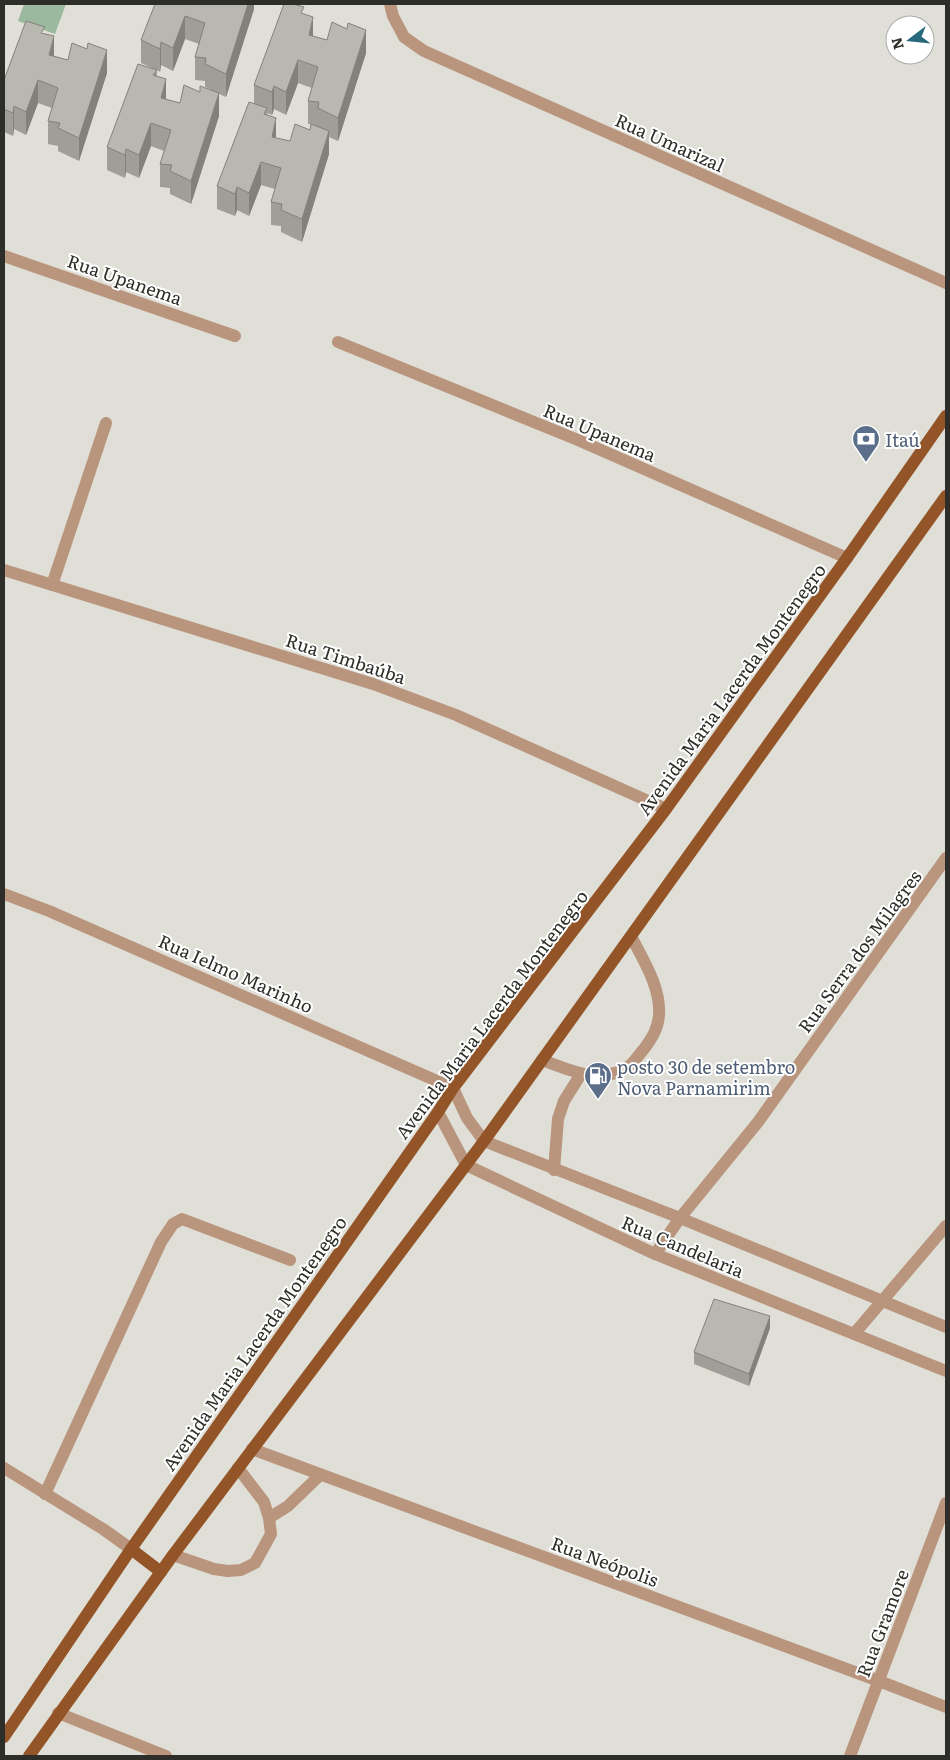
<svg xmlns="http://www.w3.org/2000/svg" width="950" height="1760" font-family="Literata,serif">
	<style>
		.green { fill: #9bb99e }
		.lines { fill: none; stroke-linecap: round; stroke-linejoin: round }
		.service { stroke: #b9957e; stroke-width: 12 }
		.minor { stroke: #b9957e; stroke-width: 12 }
		.primary { stroke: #935528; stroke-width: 12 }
		.wall { fill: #9f9e97; fill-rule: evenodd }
		.shaded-wall { fill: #82817b }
		.building { fill: #b9b8b0; stroke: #82817b }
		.labels { text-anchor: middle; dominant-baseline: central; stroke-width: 4; stroke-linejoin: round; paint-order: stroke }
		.street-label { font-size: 18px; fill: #2d2d29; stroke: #fff }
		.service-label { font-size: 18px; fill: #4e5e75; stroke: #fff; text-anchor: start }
	</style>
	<rect width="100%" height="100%" fill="#e0dfd7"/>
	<polygon class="green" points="24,4 66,4 55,34 18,21"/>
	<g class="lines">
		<g class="service">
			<path d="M542,1060C570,1070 601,1086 629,1066C635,1062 639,1054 644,1049C652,1038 658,1029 659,1015C661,987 643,960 631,936"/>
			<polyline points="554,1170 558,1119 564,1101 581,1074"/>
			<polyline points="4,1468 103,1529 131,1549"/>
			<polyline points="45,1494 161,1242 173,1224 182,1219 290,1260"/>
			<polyline points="269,1518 288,1506 320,1475"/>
			<polyline points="173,1555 214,1569 228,1571 241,1570 255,1563 271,1534 269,1518 264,1502 238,1468"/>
		</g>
		<g class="minor">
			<polyline points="390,4 393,16 404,37 424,51 946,283"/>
			<polyline points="4,256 235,336"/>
			<polyline points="338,342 578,440 847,558"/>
			<polyline points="4,570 373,684 456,715 666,809"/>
			<polyline points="52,585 106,423"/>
			<polyline points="4,894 49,911 453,1088 467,1118 484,1141 680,1218 946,1327"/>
			<polyline points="438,1112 466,1165 655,1254 946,1371"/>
			<polyline points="655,1254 680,1218 758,1122 946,858"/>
			<polyline points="854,1334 946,1226"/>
			<polyline points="252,1449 879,1681 946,1707"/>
			<polyline points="58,1713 166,1756"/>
			<polyline points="850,1756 946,1503"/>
		</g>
		<g class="primary">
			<polyline points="131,1549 161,1572"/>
			<polyline points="4,1737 131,1549 438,1112 453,1088 666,809 847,558 946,416"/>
			<polyline points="29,1756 173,1555 484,1141 946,496"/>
		</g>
	</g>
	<g class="wall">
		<path d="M155,4H254V9L226,97L219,94V116L191,204L170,194V188L160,187V164L164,151L151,146L139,178L126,172L125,178L107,170V147L152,68L141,63V40ZM185,39L199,44L195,57V80L205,81V87L210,89L200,92L180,103L166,99L157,76V70L160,72L161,65L173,71Z"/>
		<path d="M304,14L313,36L366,53L338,141L329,137V154L302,242L281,232V226L271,225V202L275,189L261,185L249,216L237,210L235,216L217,209V186L254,104V85ZM298,83L312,88L308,101V124H311L310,130L290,141L276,138L267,113L272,115L274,109L286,115Z"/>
		<polygon points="45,34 54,56 107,73 79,161 58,151 58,146 48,144 48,121 52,108 38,103 26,135 14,129 13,136 4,132 4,80"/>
		<polygon points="770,1328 749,1386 694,1364 694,1352"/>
	</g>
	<g class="shaded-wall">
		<polygon points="248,4 254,4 254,9 226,97 226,74"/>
		<polygon points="185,16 185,39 173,71 173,48"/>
		<polygon points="313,17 313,39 309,35"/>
		<polygon points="366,30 366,53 338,141 338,118"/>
		<polygon points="54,36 54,59 49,55"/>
		<polygon points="161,42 161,65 160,72 160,49"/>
		<polygon points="107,50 107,73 79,161 79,138"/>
		<polygon points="298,60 298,83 286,115 286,92"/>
		<polygon points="166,79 166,102 161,98"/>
		<polygon points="38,80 38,103 26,135 26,112"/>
		<polygon points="274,86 274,109 272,115 272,92"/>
		<polygon points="219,93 219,116 191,204 191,181"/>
		<polygon points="14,106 14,129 13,136 13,113"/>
		<polygon points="276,118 276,141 272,137"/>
		<polygon points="151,123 151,146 139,178 139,155"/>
		<polygon points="329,131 329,154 302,242 302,219"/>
		<polygon points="126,149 126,172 125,178 125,155"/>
		<polygon points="261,162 261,185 249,216 249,193"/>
		<polygon points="237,187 237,210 235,216 235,194"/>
		<polygon points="770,1316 770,1328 749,1386 749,1374"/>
	</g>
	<g class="building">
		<polygon points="155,4 248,4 226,74 205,64 206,58 195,57 205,23 185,16 173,48 161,42 160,49 141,40"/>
		<polygon points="284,4 293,4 304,7 301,13 313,17 309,35 327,40 332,22 347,29 348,23 366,30 338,118 318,108 319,102 308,101 318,67 298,60 286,92 274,86 272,92 254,85"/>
		<polygon points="26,21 45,27 41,33 54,36 49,55 68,60 72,43 87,49 88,43 107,50 79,138 58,128 60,123 48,121 58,88 38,80 26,112 14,106 13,113 4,109 4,80"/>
		<polygon points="138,64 157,70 153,75 166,79 161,98 180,103 184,85 200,92 200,86 219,93 191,181 170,171 172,165 160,164 171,130 151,123 139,155 126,149 125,155 107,147"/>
		<polygon points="249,102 267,108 264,114 276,118 272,137 290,141 295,124 310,130 311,124 329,131 302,219 281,210 282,204 271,202 281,168 261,162 249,193 237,187 235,194 217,186"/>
		<polygon points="714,1299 770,1316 749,1374 694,1352"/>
	</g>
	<defs>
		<symbol id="bank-pin" viewBox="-11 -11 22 30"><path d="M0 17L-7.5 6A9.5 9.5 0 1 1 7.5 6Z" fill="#5c6f8a" stroke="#fff"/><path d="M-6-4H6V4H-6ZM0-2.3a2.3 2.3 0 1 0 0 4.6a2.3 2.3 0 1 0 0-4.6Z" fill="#fff"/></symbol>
		<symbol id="fuel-pin" viewBox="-11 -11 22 30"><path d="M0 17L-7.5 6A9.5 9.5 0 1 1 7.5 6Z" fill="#5c6f8a" stroke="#fff"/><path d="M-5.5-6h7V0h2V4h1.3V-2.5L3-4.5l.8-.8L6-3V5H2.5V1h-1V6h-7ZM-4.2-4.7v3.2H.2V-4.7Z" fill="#fff"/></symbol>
	</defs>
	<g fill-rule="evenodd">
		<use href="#bank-pin" x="850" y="423" width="32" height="43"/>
		<use href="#fuel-pin" x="582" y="1060" width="32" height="43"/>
	</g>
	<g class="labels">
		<g class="street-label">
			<text transform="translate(670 142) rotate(24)">Rua Umarizal</text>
			<text transform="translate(125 279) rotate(19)">Rua Upanema</text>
			<text transform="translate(600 432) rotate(23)">Rua Upanema</text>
			<text transform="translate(346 658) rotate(18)">Rua Timbaúba</text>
			<text transform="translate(731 689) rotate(-54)">Avenida Maria Lacerda Montenegro</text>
			<text transform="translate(859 951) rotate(-54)">Rua Serra dos Milagres</text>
			<text transform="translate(236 973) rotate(24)">Rua Ielmo Marinho</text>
			<text transform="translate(491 1014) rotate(-53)">Avenida Maria Lacerda Montenegro</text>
			<text transform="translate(683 1246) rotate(23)">Rua Candelaria</text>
			<text transform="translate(254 1343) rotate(-55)">Avenida Maria Lacerda Montenegro</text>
			<text transform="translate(605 1561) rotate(20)">Rua Neópolis</text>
			<text transform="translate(882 1623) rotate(-69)">Rua Gramore</text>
		</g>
		<g class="service-label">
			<text x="885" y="439">Itaú</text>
			<text x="617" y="1066">posto 30 de setembro<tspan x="617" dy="21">Nova Parnamirim</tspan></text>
		</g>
	</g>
	<rect width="950" height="1760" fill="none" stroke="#2d2d29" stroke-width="10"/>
	<g transform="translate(910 40) rotate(254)"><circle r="24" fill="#ffffff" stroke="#ababa9"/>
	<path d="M0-4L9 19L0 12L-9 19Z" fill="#28687c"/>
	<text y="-8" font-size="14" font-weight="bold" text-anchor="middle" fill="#2d2d29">N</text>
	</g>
</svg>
